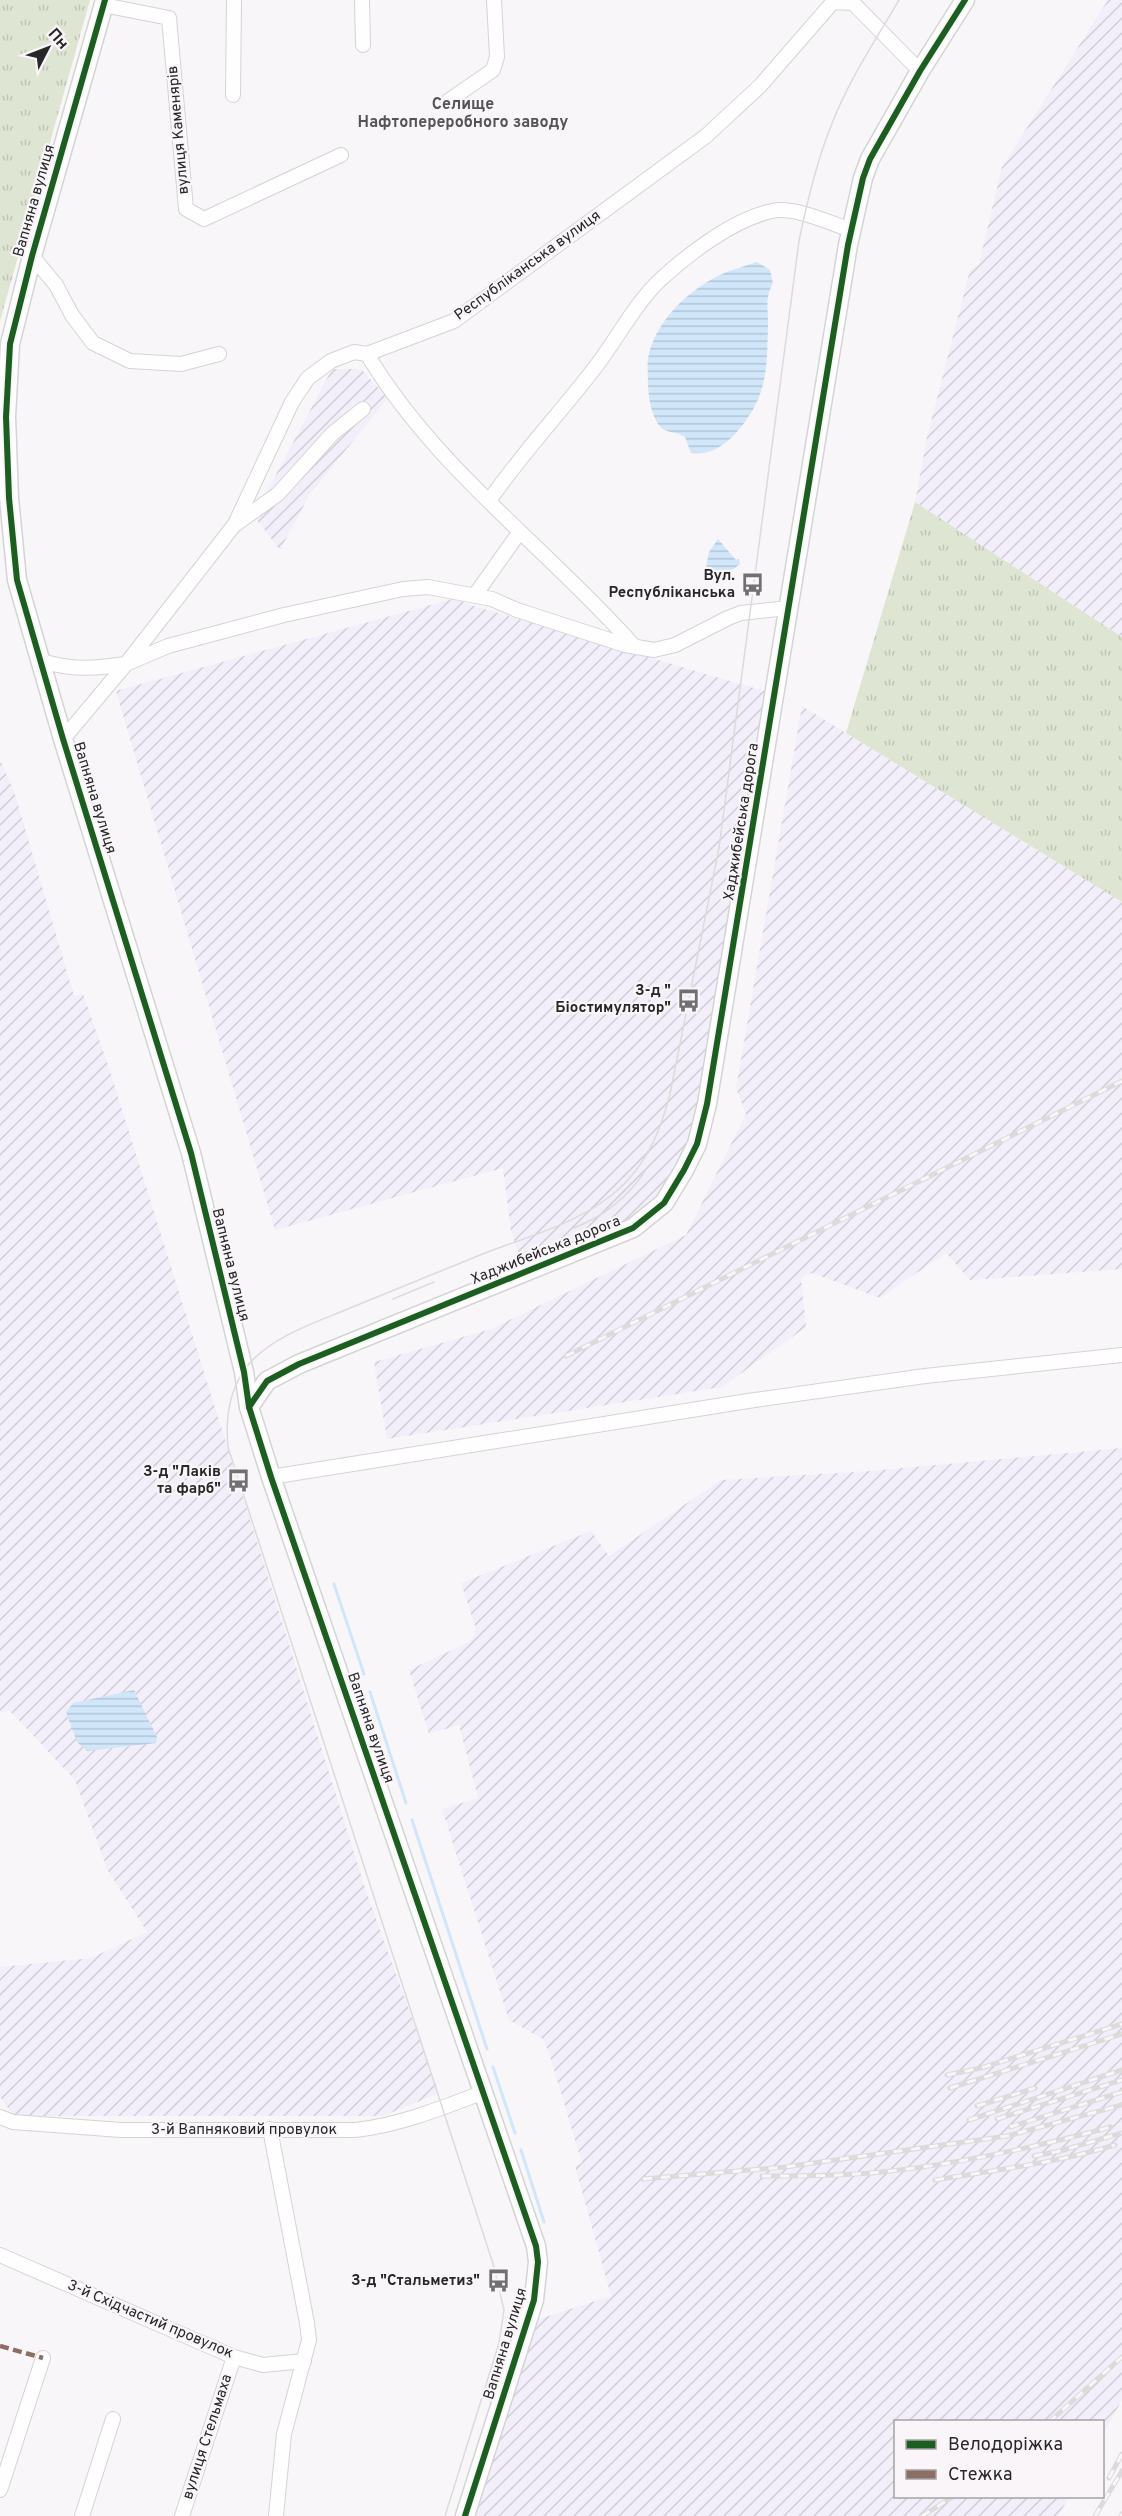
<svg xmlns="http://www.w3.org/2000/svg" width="1122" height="2516" font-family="Overpass,sans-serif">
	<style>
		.industrial { fill: url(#industrial-furrows) }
		.grass { fill: url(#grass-tufts) }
		.water { fill: url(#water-rules) }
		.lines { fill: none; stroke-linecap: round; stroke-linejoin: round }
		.stream { stroke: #d1e6f9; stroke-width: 3 }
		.street-casing { stroke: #d5d4d5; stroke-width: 16 }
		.secondary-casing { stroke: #d5d4d5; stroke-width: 21 }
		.street { stroke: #fefefe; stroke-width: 14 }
		.secondary { stroke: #fefefe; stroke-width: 18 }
		.tram { stroke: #dcdbdc; stroke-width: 1.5 }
		.rail-casing { stroke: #dcdbdc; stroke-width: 5 }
		.rail { stroke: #f9f5f9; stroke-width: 3; stroke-dasharray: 9; stroke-linecap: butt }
		.quiet { stroke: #8d6e63; stroke-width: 4.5; stroke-dasharray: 9 4.5; stroke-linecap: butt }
		.cycleway-casing { stroke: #f9f5f9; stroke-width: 10 }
		.cycleway { stroke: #1b5e20; stroke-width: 6 }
		.labels { text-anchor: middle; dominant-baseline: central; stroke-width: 4.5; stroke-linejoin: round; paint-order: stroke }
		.street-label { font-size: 15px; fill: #282728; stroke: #f9f5f9 }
		.poi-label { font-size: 15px; font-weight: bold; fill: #282728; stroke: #f9f5f9; text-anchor: end }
		.neighbourhood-label { font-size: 16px; font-weight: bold; fill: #555355; stroke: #f9f5f9 }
	</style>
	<defs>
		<pattern id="industrial-furrows" width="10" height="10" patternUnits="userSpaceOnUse" patternTransform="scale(1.5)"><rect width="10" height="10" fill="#f2effa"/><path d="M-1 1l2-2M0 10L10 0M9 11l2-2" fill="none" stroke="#d0cdd6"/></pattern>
		<pattern id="grass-tufts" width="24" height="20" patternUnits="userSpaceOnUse" patternTransform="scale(1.5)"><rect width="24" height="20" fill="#dfe5d3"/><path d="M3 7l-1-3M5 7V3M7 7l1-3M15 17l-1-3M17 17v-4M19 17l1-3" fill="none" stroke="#bfc4b5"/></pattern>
		<pattern id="water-rules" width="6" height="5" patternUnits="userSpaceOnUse" patternTransform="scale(1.5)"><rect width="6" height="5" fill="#d1e6f9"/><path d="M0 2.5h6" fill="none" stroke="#b3c5d5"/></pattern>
	</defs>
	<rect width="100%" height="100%" fill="#f8f6f8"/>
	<g class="industrial">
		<polygon points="1108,0 1122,0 1122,637 915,502 927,437 970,270 979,264 1002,167"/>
		<polygon points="332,369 361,369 388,398 310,494 280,550 254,516"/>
		<polygon points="460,597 464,603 771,693 694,1141 655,1201 627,1222 524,1268 511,1232 503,1168 275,1230 116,691"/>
		<polygon points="802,706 1122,902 1122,1269 970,1280 946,1253 880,1298 812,1273 801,1278 806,1327 722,1387 387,1439 374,1362 491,1329 686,1235 746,1114 736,1088"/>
		<polygon points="0,760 14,791 74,996 83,994 109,1068 366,1891 439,2093 383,2116 14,2116 0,2097 0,1967 91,1958 147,1932 108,1871 75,1780 10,1711 0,1712"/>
		<polygon points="1122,1448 1122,2400 1103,2435 1102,2422 896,2422 896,2496 1069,2497 1058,2516 472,2516 536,2320 611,2296 575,2166 582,2163 549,2053 543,2039 509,2020 442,1809 478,1798 459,1725 429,1734 409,1670 469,1642 475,1634 475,1626 461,1583 591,1531 609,1556 721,1480 870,1471"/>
	</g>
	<g class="grass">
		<polygon points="0,0 90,0 0,321"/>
		<polygon points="915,502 1122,637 1122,902 846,733"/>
	</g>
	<g class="water">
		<path d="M757,262L770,270L773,283C765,298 768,306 768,323C767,370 768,397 735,434C721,448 710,455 691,453L685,437C679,433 674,433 667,431C652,426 648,396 648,382C648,374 647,366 648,359C654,322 689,289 722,274C733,269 746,266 757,262Z"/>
		<path d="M718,539L736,560L739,559L740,564C730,573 718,576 706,567L709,552Z"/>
		<polygon points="134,1690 157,1737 156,1743 87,1751 77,1742 66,1712 73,1703"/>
	</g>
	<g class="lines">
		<g class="stream">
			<polyline points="334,1584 364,1674"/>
			<polyline points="370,1692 406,1803"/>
			<polyline points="412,1820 487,2049"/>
			<polyline points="493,2067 515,2133"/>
			<polyline points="521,2150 544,2222"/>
		</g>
		<defs>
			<g id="street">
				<polyline points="362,0 363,45"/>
				<polyline points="103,5 169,18 186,209 204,219 341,155"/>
				<polyline points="233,95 234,0"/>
				<polyline points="448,101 493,70 497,57 494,0"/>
				<polyline points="32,256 56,285 72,315 93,343 130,361 181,364 219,354"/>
				<path d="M367,354C435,468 547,548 634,646"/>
				<path d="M489,501C522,453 562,411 597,365C618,337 635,304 660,280C688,254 734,219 772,211C794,206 830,223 851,230"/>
				<polyline points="236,524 278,494 332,434 363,409"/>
				<polyline points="475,595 519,533"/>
				<path d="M41,661C73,670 93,669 126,664L235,524L292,402L308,378L331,361L354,352L367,354L454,321L706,136L760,86L833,2L853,3L920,71"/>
				<polyline points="63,739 126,664 168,646 284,615 403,589 428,587 492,599 517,610 625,645 654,650 675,645 728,618 741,613 788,608"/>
				<polyline points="271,1477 748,1401 925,1376 1122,1355"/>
				<path d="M0,2117L13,2122L121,2130H355C400,2125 442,2108 484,2092"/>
				<polyline points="270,2129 307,2323 309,2340 284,2434 276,2516"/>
				<polyline points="0,2255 234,2357 263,2365 304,2361"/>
				<polyline points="0,2490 43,2358"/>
				<polyline points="82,2516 113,2419"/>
				<polyline points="182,2516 234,2357"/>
			</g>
			<g id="secondary">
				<polyline points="105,0 32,256 10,344 6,417 9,498 17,580 63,739 191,1153 244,1372 249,1407 271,1477 536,2246 538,2262 534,2300 465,2516"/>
				<polyline points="249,1407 267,1381 299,1364 633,1228 664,1203 684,1170 697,1144 707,1104 848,245 863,178 870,159 920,71 965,0"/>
			</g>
		</defs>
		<use href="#street" class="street-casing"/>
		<use href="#secondary" class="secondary-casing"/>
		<use href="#street" class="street"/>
		<use href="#secondary" class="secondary"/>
		<g class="tram">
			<path d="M574,1228C604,1216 628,1197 645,1171"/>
			<polyline points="393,1299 434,1282"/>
			<path d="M445,2516L499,2343L504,2310L494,2267L228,1447C225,1417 229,1389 248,1365C274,1335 315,1323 350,1308C395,1290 440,1271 485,1253C532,1235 587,1221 623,1185C649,1159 661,1129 670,1094L719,848L799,241C807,202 816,163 831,126C848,81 875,41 899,0"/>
		</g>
		<defs>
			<g id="rail">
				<polyline points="566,1356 1122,1081"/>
				<polyline points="947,2075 981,2068 1122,2024"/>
				<polyline points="950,2088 1122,2034"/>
				<polyline points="977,2106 1035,2088"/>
				<polyline points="997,2119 1122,2080"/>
				<polyline points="969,2120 1122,2070"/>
				<polyline points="1010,2127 1122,2092"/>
				<polyline points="1034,2156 1060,2151 1122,2133"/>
				<path d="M762,2176C802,2176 842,2176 882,2172C959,2164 1036,2147 1111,2127"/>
				<polyline points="643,2179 785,2167 1007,2136 1122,2105"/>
				<path d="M935,2180C996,2170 1056,2163 1115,2145"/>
				<polyline points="1049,2422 1122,2357"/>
				<polyline points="1109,2478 1122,2454"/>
				<polyline points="922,2516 954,2496"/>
				<polyline points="1095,2516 1122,2471"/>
				<polyline points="1121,2516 1122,2514"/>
			</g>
		</defs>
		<use href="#rail" class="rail-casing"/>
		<use href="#rail" class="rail"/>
		<polyline class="quiet" points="0,2346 43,2358"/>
		<defs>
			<g id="cycleway">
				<polyline points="105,0 32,256 10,344 6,417 9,498 17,580 63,739 191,1153 244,1372 249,1407 271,1477 536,2246 538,2262 534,2300 465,2516"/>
				<polyline points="249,1407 267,1381 299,1364 633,1228 664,1203 684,1170 697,1144 707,1104 848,245 863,178 870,159 920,71 965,0"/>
			</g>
		</defs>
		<use href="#cycleway" class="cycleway-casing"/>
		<use href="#cycleway" class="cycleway"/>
	</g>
	<defs>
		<symbol id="bus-bare" viewBox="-9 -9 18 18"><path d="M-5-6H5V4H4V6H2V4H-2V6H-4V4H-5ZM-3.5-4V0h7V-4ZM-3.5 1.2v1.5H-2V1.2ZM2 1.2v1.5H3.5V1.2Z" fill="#716f71" stroke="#f9f5f9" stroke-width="2.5" paint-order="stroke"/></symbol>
	</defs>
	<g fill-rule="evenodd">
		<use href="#bus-bare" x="736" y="568" width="33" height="33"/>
		<use href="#bus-bare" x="672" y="984" width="33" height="33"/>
		<use href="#bus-bare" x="222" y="1464" width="33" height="33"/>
		<use href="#bus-bare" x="482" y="2264" width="33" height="33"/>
	</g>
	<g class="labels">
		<g class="street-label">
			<text transform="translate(179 130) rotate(-95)">вулиця Каменярів</text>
			<text transform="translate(35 201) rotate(-74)">Вапняна вулиця</text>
			<text transform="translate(528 266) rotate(-36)">Республіканська вулиця</text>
			<text transform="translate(94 798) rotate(73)">Вапняна вулиця</text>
			<text transform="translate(742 822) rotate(-81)">Хаджибейська дорога</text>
			<text transform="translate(546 1251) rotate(-22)">Хаджибейська дорога</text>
			<text transform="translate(230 1265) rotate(76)">Вапняна вулиця</text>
			<text transform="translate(370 1728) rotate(71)">Вапняна вулиця</text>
			<text x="244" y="2130">3-й Вапняковий провулок</text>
			<text transform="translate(150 2320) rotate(23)">3-й Східчастий провулок</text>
			<text transform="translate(506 2344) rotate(-73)">Вапняна вулиця</text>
			<text transform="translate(208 2437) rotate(-72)">вулиця Стельмаха</text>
		</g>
		<g class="poi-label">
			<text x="735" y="576">Вул.<tspan x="735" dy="17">Республіканська</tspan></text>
			<text x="671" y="991">З-д "<tspan x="671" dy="17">Біостимулятор"</tspan></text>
			<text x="221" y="1472">З-д "Лаків<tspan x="221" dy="17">та фарб"</tspan></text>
			<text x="480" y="2281">З-д "Стальметиз"</text>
		</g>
		<g class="neighbourhood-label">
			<text x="463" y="105">Селище<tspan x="463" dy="18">Нафтопереробного заводу</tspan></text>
		</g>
	</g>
	<rect x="894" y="2420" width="210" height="78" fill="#f9f5f9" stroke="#a5a3a5" stroke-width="1.5"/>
	<rect x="906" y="2440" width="30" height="9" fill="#1b5e20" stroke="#a5a3a5" stroke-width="1.5"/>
	<text x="948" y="2450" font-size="18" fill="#282728">Велодоріжка</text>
	<rect x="906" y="2470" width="30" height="9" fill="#8d6e63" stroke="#a5a3a5" stroke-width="1.5"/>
	<text x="948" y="2480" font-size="18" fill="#282728">Стежка</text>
	<g transform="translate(48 48) rotate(48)" stroke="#f9f5f9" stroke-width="4.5" paint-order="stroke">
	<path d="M0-4.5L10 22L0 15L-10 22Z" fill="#282728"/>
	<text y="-9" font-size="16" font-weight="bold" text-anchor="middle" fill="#282728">Пн</text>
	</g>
</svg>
